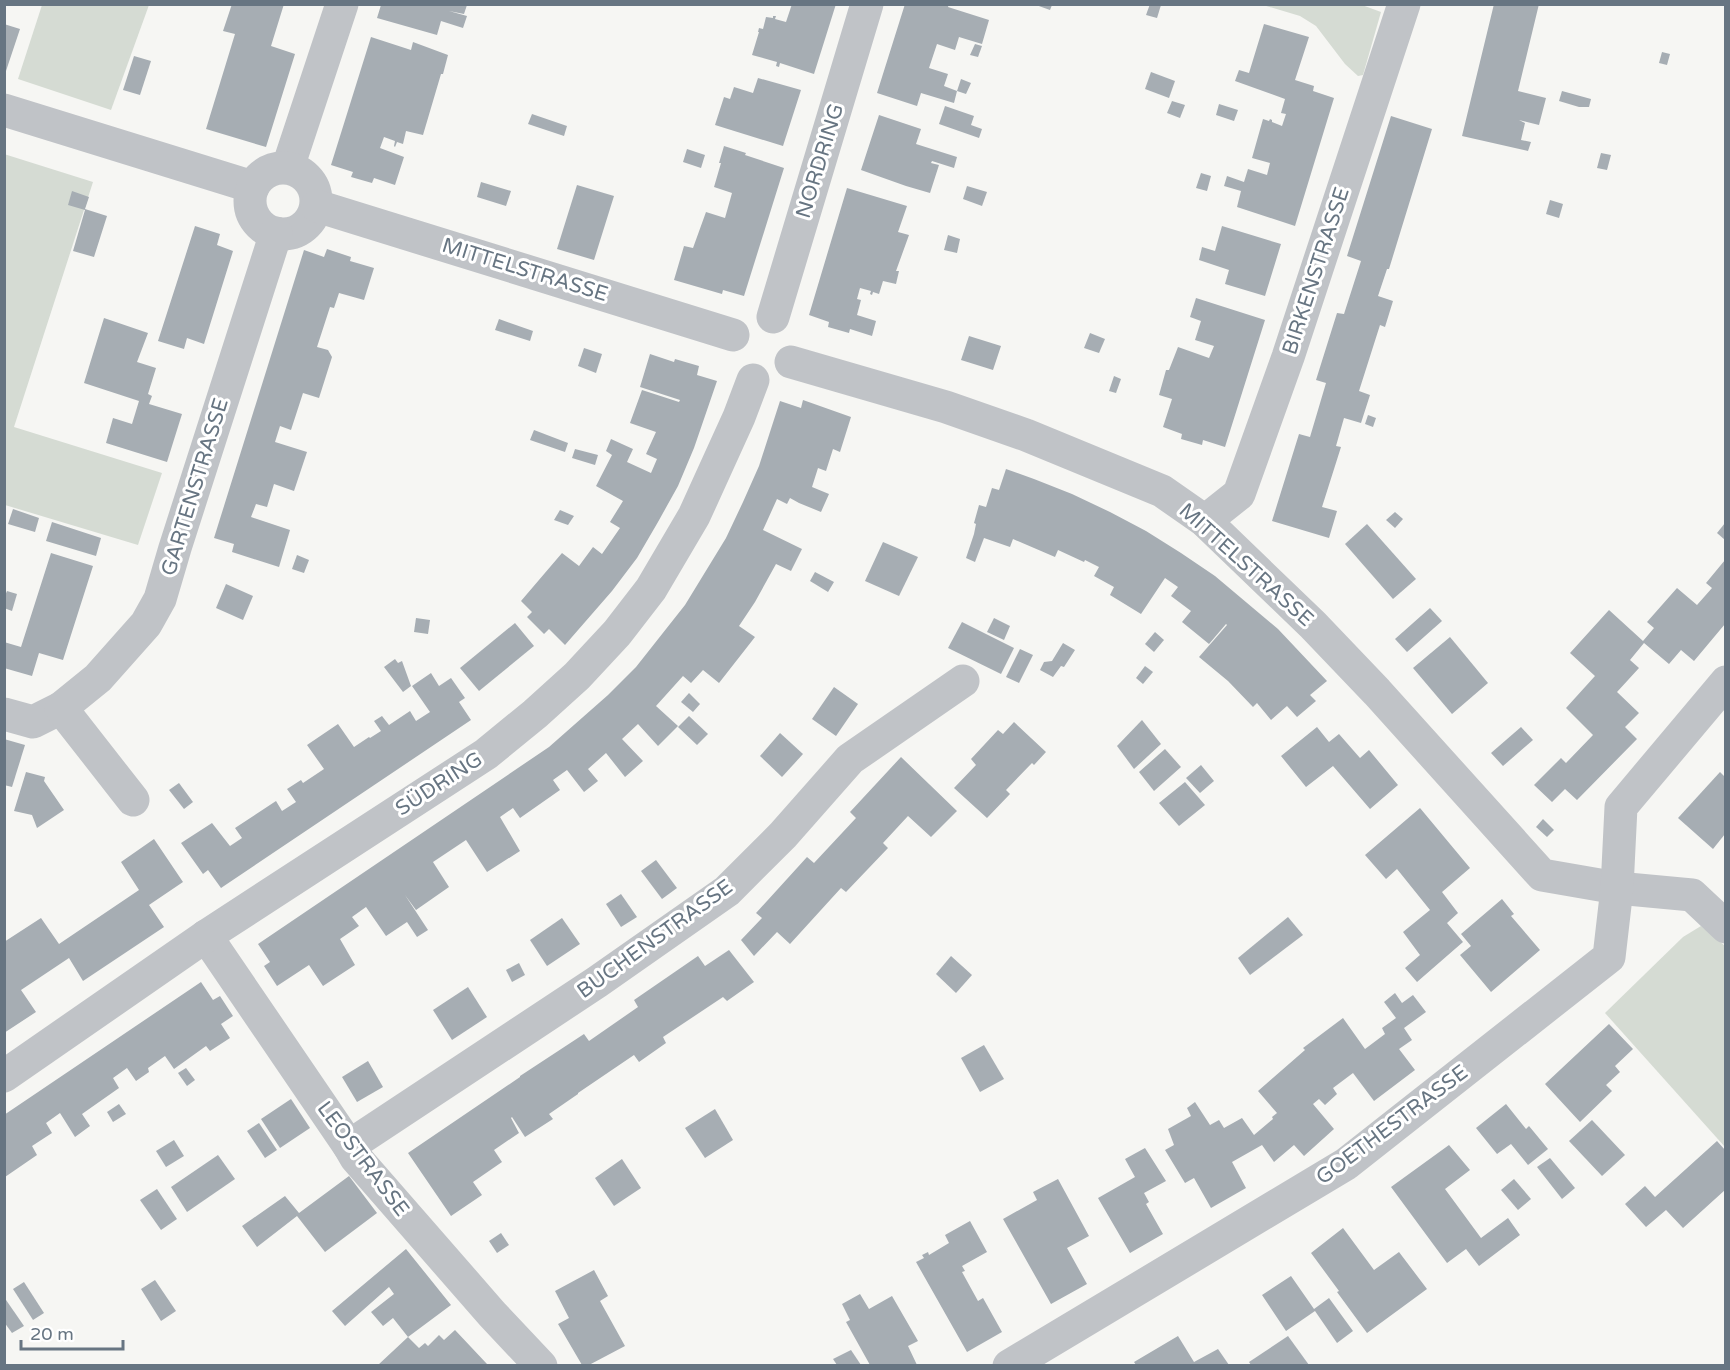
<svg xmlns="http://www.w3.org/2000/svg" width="1730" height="1370" font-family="'Varela Round',sans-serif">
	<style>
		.green { fill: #d5dbd3 }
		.building { fill: #a6adb3 }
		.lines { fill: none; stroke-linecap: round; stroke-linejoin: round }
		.street { stroke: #c0c3c7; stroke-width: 33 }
		.labels { text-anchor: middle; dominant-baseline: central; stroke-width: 6; stroke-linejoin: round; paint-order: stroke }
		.street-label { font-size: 21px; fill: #677582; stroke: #fff }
	</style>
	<rect width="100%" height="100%" fill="#f6f6f3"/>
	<g class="green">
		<polygon points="42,5 149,5 111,110 18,79"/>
		<polygon points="1263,5 1362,5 1381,12 1363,75 1358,76 1345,64 1316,26 1300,16"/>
		<polygon points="4,154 93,182 14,427 162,473 138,545 5,505"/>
		<polygon points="1701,926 1725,946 1725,1147 1605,1013 1683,937"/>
	</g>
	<g class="building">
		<polygon points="232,4 284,4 271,46 295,54 266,147 206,129 235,34 223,31"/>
		<polygon points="792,4 836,4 814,74 780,63 779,67 776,66 777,62 752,55 759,32 758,32 759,28 763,29 766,17 773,18 773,16 776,16 775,19 786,22"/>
		<polygon points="905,4 949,4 948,7 989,20 982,44 959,37 955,50 937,44 929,68 948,74 944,86 957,91 961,79 971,83 966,94 957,91 954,103 921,93 917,106 877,93"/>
		<polygon points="1150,4 1161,5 1157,18 1146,15"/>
		<polygon points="1494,4 1539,4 1518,91 1546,98 1539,125 1519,120 1525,123 1521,140 1531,142 1528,151 1462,136"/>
		<polygon points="381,5 467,5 464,14 449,11 467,16 463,28 441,21 437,35 377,18"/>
		<polygon points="1036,5 1052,5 1050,10"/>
		<polygon points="4,24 20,29 5,74 4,74"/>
		<polygon points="1264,24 1309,37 1295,80 1314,86 1313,91 1334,98 1295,226 1237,207 1241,191 1224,186 1227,176 1244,182 1248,169 1267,175 1270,163 1252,158 1263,119 1269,121 1270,119 1272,120 1272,122 1282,126 1286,114 1281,113 1285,99 1235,81 1239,70 1249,73"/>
		<polygon points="371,37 411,50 413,42 448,55 443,74 441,74 423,135 406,131 403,144 397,142 395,147 394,146 395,141 384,137 380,148 404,157 395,185 374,178 372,183 351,177 353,172 331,165"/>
		<polygon points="975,44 982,46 978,57 970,55"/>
		<polygon points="1662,52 1670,54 1667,65 1659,63"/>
		<polygon points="134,56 151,61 140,95 123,90"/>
		<polygon points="1151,72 1175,81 1169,98 1145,89"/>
		<polygon points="758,78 801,90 783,146 715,125 724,97 730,99 734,87 753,93"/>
		<polygon points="1562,91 1591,99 1589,107 1579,107 1559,101"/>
		<polygon points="1172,101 1185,105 1180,118 1167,113"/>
		<polygon points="1219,104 1238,110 1234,121 1216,115"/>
		<polygon points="945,106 974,116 971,125 982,129 979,138 939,124"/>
		<polygon points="532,114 567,126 564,136 528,124"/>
		<polygon points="879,115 921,129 916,144 957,157 954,168 932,161 931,163 939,165 930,193 906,186 861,170"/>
		<polygon points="1391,116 1432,129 1389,269 1387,269 1378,296 1393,301 1385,327 1380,325 1359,391 1370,395 1361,423 1344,418 1336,446 1341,447 1322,507 1337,511 1329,538 1272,521 1299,434 1310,437 1326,383 1316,380 1337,313 1344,314 1361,261 1347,256"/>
		<polygon points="724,146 746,153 745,155 784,168 744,296 723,290 722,294 674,280 684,246 693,248 706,212 725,218 732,193 714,187 721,163 719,163"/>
		<polygon points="687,149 705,155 701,168 683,162"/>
		<polygon points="1601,153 1611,155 1607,170 1597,168"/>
		<polygon points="1201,173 1211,176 1207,191 1196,188"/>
		<polygon points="481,182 511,191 506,206 477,197"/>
		<polygon points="577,185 614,196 594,260 557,249"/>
		<polygon points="967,186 987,192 982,206 963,199"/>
		<polygon points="847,188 907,206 898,232 909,235 896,271 899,271 896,284 883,281 879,294 873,292 872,295 870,294 871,291 860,288 857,299 861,300 857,315 876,321 872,336 850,329 849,333 828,327 829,322 809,315"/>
		<polygon points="72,191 89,197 85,209 107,216 94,257 73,251 85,210 68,205"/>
		<polygon points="1550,200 1563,204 1559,218 1546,214"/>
		<polygon points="195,226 220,234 217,245 233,251 204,344 187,338 184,349 158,341"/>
		<polygon points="1222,226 1281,244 1265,296 1225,284 1229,270 1199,260 1202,247 1215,251"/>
		<polygon points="948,235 960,239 957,253 944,250"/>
		<polygon points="327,249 351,257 350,261 374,268 364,300 339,293 334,308 330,307 317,347 328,350 332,357 319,398 303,393 291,430 280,426 275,442 307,452 294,491 274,484 267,507 256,504 251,517 290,530 279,567 232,552 234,544 214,538 304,250 324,257"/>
		<polygon points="1196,298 1265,320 1225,447 1203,440 1202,445 1181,439 1182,434 1163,427 1172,399 1159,395 1166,370 1169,370 1178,347 1209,358 1214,346 1195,340 1201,321 1190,317"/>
		<polygon points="104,318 148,333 137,362 156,368 148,394 152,396 149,404 182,414 167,462 106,443 113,418 132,424 139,401 84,383"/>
		<polygon points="499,319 533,331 530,341 495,330"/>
		<polygon points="1090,333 1105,339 1099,353 1084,348"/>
		<polygon points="969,336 1001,346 993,370 961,360"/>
		<polygon points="584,348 602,354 596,373 578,366"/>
		<polygon points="650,354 674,362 675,359 699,366 697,375 717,381 694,448 678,486 658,522 637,558 612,591 565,645 549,629 544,634 527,617 532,612 521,601 562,553 579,566 593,547 602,554 620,528 610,522 623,501 596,486 612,455 606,451 611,439 633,449 627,462 651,473 657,459 646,454 656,432 630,423 642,390 679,402 680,400 640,387"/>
		<polygon points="1114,376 1121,379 1116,393 1109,391"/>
		<polygon points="803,400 851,417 840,452 833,449 826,471 818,468 812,487 829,494 821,512 799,503 790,498 787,504 777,499 763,530 802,549 791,571 776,564 755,602 739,626 755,637 719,683 703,670 691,683 683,676 656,706 678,726 658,746 638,724 622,739 643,761 625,777 606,753 588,769 598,781 584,792 567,770 553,780 560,790 520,818 513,808 500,817 520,851 487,872 466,840 433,862 449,887 416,910 405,895 428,930 417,937 407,922 386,936 366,907 352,917 359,926 340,939 355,965 323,986 309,965 277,986 264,966 270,962 258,944 549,747 608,695 636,667 685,605 726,538 743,502 759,466 780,401 801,408"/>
		<polygon points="1368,415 1376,418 1373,427 1365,424"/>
		<polygon points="534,430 568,443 565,452 530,440"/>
		<polygon points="575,449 598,455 595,465 572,458"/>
		<polygon points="1006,469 1034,479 1072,494 1110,512 1146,531 1181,553 1215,576 1278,629 1327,681 1310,695 1316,701 1297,717 1287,706 1271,720 1257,703 1253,707 1228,681 1199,657 1227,625 1226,624 1209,644 1182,622 1191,611 1171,596 1178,587 1165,578 1141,614 1110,595 1114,587 1094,576 1099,567 1085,560 1084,562 1058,550 1055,557 1013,539 1010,547 984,538 975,562 966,558 974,534 976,524 974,523 979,505 986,507 992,488 999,490"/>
		<polygon points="13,509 39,518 35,532 8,524"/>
		<polygon points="560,510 574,516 568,525 554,520"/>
		<polygon points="1395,512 1403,519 1395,528 1386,520"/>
		<polygon points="52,522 101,538 96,556 46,541"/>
		<polygon points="1725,523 1725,540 1717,533"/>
		<polygon points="1367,524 1416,579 1393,599 1345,544"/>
		<polygon points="883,542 918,557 899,596 865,581"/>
		<polygon points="51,553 93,566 63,660 39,653 32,676 4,668 4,642 21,647"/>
		<polygon points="297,555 309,560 304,573 292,569"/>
		<polygon points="1725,560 1725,624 1694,661 1681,650 1669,664 1644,643 1630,660 1639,668 1617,692 1639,713 1625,727 1637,739 1577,800 1565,789 1552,802 1534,785 1561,758 1566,763 1593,735 1566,708 1595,676 1570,653 1609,610 1643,641 1654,628 1647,622 1677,588 1697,605 1712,588 1706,583"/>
		<polygon points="815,572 834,582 828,592 810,581"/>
		<polygon points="226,584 253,596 243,620 216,608"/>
		<polygon points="7,591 17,594 12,611 4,608 4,598"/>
		<polygon points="1430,608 1442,621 1407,652 1395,639"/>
		<polygon points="416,618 430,620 428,634 414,632"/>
		<polygon points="994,618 1010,626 1004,640 987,632"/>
		<polygon points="962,622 1014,648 1001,674 948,648"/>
		<polygon points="515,623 534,646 479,691 460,668"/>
		<polygon points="1155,632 1164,640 1154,652 1145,644"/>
		<polygon points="1450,637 1488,683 1452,714 1413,668"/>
		<polygon points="1063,643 1075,650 1064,667 1061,666 1053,677 1040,670 1044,662 1052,661"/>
		<polygon points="1020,649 1033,655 1019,683 1006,677"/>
		<polygon points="395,659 398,663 402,661 411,686 403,692 384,667"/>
		<polygon points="1145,666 1153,672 1143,684 1136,678"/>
		<polygon points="431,673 439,686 451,678 465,698 459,702 471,720 221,888 208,870 203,874 181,843 212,823 230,846 242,838 235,828 276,801 282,811 296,802 287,789 301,780 303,783 324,769 307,745 338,724 354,747 369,737 370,738 381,731 374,721 382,716 389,725 410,711 416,721 430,712 412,686"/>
		<polygon points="834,687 858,704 836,736 812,719"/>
		<polygon points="689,693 700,704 693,712 681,702"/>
		<polygon points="689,716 708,734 697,745 678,727"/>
		<polygon points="1142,720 1161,744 1134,769 1117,746"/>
		<polygon points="1014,722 1046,752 1034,765 1032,763 1006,790 1010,794 987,818 954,788 976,765 971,759 998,730 1003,734"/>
		<polygon points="1317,727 1329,742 1339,734 1360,758 1369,750 1398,785 1370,809 1333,766 1306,787 1281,756"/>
		<polygon points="1521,727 1533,740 1503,766 1491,753"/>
		<polygon points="780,733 803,754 782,777 760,756"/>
		<polygon points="4,739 25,745 12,787 4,785"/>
		<polygon points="1165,749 1181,767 1154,791 1139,772"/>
		<polygon points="901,757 957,811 931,837 908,816 883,843 888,848 846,892 841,888 790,944 777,932 754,956 741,940 762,918 756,913 807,857 814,863 856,818 850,812"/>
		<polygon points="1201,765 1214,781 1200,793 1186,778"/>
		<polygon points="26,772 45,777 44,781 64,810 37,828 32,815 14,811"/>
		<polygon points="1720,772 1725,777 1725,834 1713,849 1678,818"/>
		<polygon points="1185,782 1205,805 1179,826 1159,803"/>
		<polygon points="179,783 193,802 184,809 169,790"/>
		<polygon points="1420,808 1470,868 1442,892 1458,913 1447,923 1463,942 1417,982 1405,968 1420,955 1403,932 1430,910 1397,869 1386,879 1365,855"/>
		<polygon points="1543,819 1554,830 1547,837 1536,827"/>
		<polygon points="154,839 183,882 149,905 164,927 83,981 69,958 21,990 36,1012 4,1033 4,942 41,918 59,944 139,890 121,862"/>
		<polygon points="656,860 677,888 662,899 641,871"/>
		<polygon points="621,894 637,917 621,927 606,904"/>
		<polygon points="1502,899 1514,914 1511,916 1540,950 1491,992 1460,955 1471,946 1461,934"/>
		<polygon points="1288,917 1303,935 1250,975 1238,958"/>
		<polygon points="562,918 580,944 547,966 530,940"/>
		<polygon points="729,950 754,982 727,1001 723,997 663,1037 666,1043 639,1062 634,1055 578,1093 578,1094 549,1114 553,1119 525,1137 512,1117 511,1118 519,1133 494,1150 502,1162 473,1182 482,1195 451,1216 408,1153 520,1077 520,1076 584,1034 589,1041 638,1007 634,1000 698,956 705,966"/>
		<polygon points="951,956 972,975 956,993 936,974"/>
		<polygon points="519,963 525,975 512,982 506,970"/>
		<polygon points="201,982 213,1000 220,996 233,1016 221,1024 230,1038 210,1051 206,1046 174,1069 165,1056 148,1068 149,1072 136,1081 127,1068 113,1078 119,1088 82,1114 90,1126 75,1137 60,1113 46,1123 52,1133 32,1146 37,1155 5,1177 4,1115"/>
		<polygon points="468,987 487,1017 452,1040 433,1010"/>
		<polygon points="1395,993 1402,1003 1413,995 1426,1012 1404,1028 1412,1040 1399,1049 1415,1070 1374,1101 1353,1073 1333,1088 1337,1094 1325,1105 1319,1099 1313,1104 1334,1129 1304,1156 1294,1145 1274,1162 1262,1145 1232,1162 1246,1188 1211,1208 1194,1178 1185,1183 1165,1150 1174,1145 1168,1129 1191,1116 1187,1108 1195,1102 1210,1125 1219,1120 1224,1128 1242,1118 1254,1135 1273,1119 1272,1117 1277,1113 1258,1091 1305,1050 1303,1048 1343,1018 1365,1049 1385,1034 1382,1028 1396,1018 1384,1002"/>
		<polygon points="1609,1024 1633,1049 1615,1066 1620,1072 1606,1085 1612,1091 1580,1122 1545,1084"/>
		<polygon points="984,1045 1004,1079 980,1092 961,1058"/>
		<polygon points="368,1061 383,1087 357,1102 342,1077"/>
		<polygon points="186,1068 195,1080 187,1086 178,1073"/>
		<polygon points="291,1099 310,1128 280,1148 261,1119"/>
		<polygon points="119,1104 126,1114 113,1122 107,1112"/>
		<polygon points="1506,1104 1526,1129 1529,1126 1548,1149 1528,1165 1511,1144 1497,1154 1476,1128"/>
		<polygon points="715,1109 733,1140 705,1158 685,1128"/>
		<polygon points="1592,1120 1625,1155 1602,1176 1569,1141"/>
		<polygon points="259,1123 277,1150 265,1158 247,1131"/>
		<polygon points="174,1140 184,1156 166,1167 156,1151"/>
		<polygon points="1717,1141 1725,1150 1725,1190 1683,1228 1666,1210 1646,1227 1625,1204 1645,1186 1655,1197"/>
		<polygon points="1449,1145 1470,1170 1445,1189 1481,1238 1508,1218 1520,1235 1479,1266 1466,1249 1447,1263 1391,1187"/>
		<polygon points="1145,1148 1166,1181 1144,1193 1149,1202 1146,1204 1163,1234 1130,1253 1098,1198 1135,1177 1125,1159"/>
		<polygon points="218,1155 235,1179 187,1212 171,1187"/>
		<polygon points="1550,1158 1575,1188 1562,1199 1537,1167"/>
		<polygon points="622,1159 641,1188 614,1206 595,1178"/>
		<polygon points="349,1176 377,1213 325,1252 297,1216 257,1247 242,1226 285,1196 299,1213"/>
		<polygon points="1058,1179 1089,1236 1067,1248 1087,1284 1051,1304 1003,1219 1037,1200 1033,1192"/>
		<polygon points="1514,1179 1531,1199 1518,1210 1501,1190"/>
		<polygon points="157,1189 177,1219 161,1230 140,1200"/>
		<polygon points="970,1221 987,1252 962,1266 965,1271 962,1272 978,1301 983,1298 1002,1332 967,1352 916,1262 924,1258 922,1255 928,1252 929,1255 949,1243 945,1235"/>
		<polygon points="1343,1228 1374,1270 1399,1252 1427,1289 1367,1333 1337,1292 1339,1291 1311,1253"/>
		<polygon points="501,1233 509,1245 497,1253 489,1241"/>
		<polygon points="406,1249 451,1305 408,1337 419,1348 425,1343 428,1346 439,1335 444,1340 455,1330 487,1364 485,1365 378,1365 408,1337 393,1318 383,1326 371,1312 394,1294 389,1287 345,1326 332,1311"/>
		<polygon points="594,1270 608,1296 600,1301 625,1346 589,1365 582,1365 558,1324 569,1318 555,1291"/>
		<polygon points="1291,1276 1314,1309 1329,1298 1353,1331 1337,1343 1315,1311 1286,1331 1262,1295"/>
		<polygon points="155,1280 176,1311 161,1321 141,1289"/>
		<polygon points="24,1282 44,1313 33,1320 13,1289"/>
		<polygon points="860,1294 869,1309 892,1296 918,1341 908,1346 917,1365 870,1365 846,1322 850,1320 842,1304"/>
		<polygon points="4,1297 24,1326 12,1333 4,1322"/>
		<polygon points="1178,1336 1194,1362 1218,1349 1229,1365 1136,1365 1134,1362"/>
		<polygon points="1288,1336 1309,1365 1251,1365 1249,1362"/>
		<polygon points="851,1350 861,1365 837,1365 833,1359"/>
	</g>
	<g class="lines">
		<g class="street">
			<polyline points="4,110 253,187"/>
			<polyline points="288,167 342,4"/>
			<circle cx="283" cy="201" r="33"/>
			<polyline points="317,206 733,335"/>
			<polyline points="773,317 867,4"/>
			<polyline points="791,362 946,407 1026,435 1162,491 1205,521 1313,625 1377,692 1542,875 1617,888 1692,895 1726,927"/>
			<polyline points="1205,521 1239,494 1288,357 1404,4"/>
			<polyline points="4,714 33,722 61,708"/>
			<polyline points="133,800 61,708 98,678 146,624 160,599 175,548 276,233"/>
			<polyline points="206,936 349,1146 356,1158 492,1314 541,1366"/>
			<polyline points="4,1076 206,936 486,754 535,714 577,676 617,633 651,589 694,516 739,417 753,380"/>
			<polyline points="349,1146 597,982 727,891 783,835 850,759 963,681"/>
			<polyline points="1009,1366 1346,1164 1609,957 1617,888 1621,807 1726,682"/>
		</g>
	</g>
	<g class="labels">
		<g class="street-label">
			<text transform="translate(820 161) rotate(-73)">NORDRING</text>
			<text transform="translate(525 270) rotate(17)">MITTELSTRASSE</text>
			<text transform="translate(1316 271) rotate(-72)">BIRKENSTRASSE</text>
			<text transform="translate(195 487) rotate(-73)">GARTENSTRASSE</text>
			<text transform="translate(1246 565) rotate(42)">MITTELSTRASSE</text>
			<text transform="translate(439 784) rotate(-33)">SÜDRING</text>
			<text transform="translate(655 939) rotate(-36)">BUCHENSTRASSE</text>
			<text transform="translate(1392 1125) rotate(-37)">GOETHESTRASSE</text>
			<text transform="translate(363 1159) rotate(53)">LEOSTRASSE</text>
		</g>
	</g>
	<rect width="1730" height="1370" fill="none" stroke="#677582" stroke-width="12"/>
	<path d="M21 1340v9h102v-9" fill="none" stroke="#677582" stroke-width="3"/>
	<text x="30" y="1340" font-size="18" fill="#677582" stroke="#ffffff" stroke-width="4.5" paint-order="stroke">20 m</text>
</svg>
